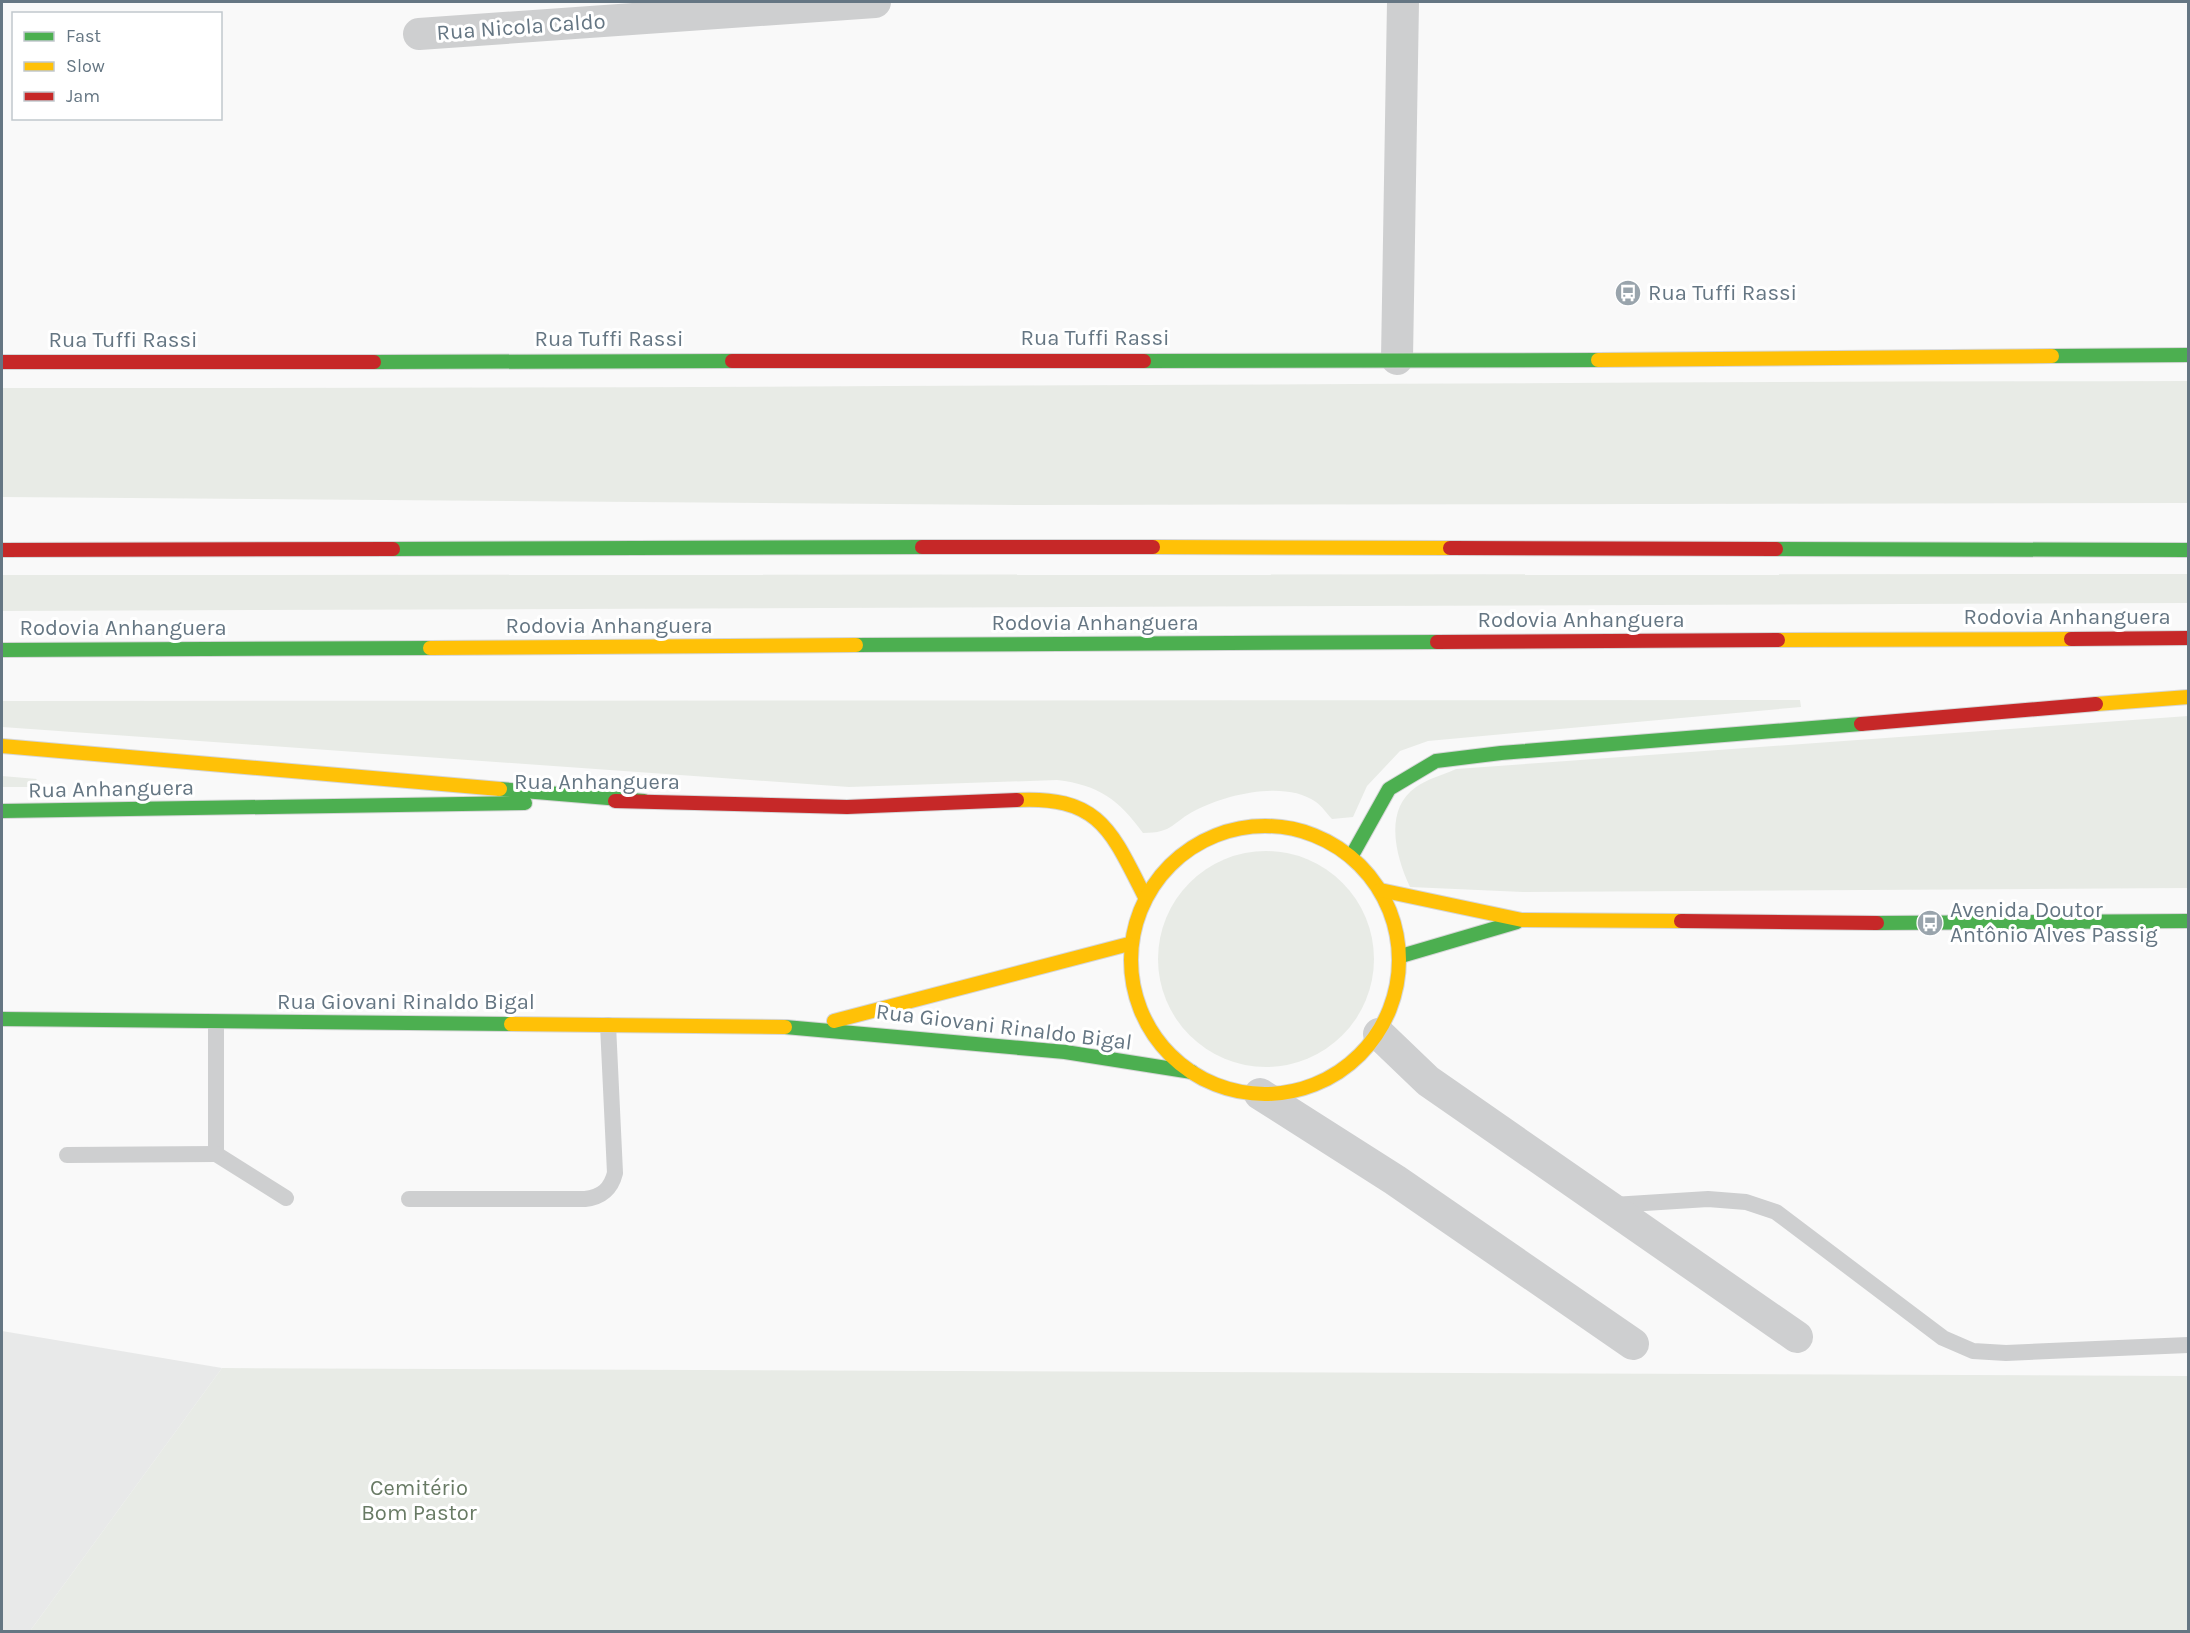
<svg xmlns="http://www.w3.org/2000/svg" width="2190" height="1633" font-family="Karla,sans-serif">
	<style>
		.built { fill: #e8e9e9 }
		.green { fill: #e8ebe6 }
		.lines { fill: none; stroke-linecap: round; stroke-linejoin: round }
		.fast-casing { stroke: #d5d6d7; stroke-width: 16 }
		.slow-casing { stroke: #d5d6d7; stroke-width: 16 }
		.jam-casing { stroke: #d5d6d7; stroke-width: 16 }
		.lane { stroke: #cecfd0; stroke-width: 16 }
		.street { stroke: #cecfd0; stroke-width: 32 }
		.fast { stroke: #4caf50; stroke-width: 14 }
		.slow { stroke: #ffc107; stroke-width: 14 }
		.jam { stroke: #c62828; stroke-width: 14 }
		.labels { text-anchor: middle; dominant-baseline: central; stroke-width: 6; stroke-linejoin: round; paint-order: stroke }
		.street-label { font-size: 22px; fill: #657683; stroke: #fff }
		.poi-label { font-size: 22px; fill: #657683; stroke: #fff; text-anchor: start }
		.park-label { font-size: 22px; fill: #687a64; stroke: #fff }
	</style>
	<rect width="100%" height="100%" fill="#f9f9f9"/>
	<polygon class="built" points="2,1331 222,1368 30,1631 2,1631"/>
	<g class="green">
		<path d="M2188,381V503L1025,505L2,497V388C731,389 1459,382 2188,381Z"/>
		<polygon points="2188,574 2188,603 2,611 2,575"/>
		<path d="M1800,700L1801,707L1428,741L1400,751L1367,786L1353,817L1332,819C1327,814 1322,806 1316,802C1286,780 1227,794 1196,810C1172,822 1174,833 1143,833C1119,800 1099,785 1057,780L849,787L2,727V701Z"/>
		<path d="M2188,716V888L1523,892L1410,887C1396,857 1383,810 1416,787C1427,779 1443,775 1456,769Z"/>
		<polygon points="2,776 37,779 29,787 2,787"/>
		<circle cx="1266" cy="959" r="108"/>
		<polygon points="222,1368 2188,1376 2188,1631 30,1631"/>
	</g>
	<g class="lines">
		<defs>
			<g id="fast">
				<polyline points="2052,356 2188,355"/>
				<polyline points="1144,361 1598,360"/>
				<polyline points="374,362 732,361"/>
				<polyline points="393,549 922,547"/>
				<polyline points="1776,549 2188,550"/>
				<polyline points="856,645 1437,642"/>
				<polyline points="2,650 430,648"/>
				<polyline points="500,789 644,801"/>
				<polyline points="2,811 525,803"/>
				<polyline points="1351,857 1389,789 1436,761 1501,753 1861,724"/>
				<polyline points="1877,923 2188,921"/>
				<polyline points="1401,956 1517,922"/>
				<polyline points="2,1019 511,1024"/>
				<polyline points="785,1027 1065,1052 1192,1072"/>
			</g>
			<g id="slow">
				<polyline points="1598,360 2052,356"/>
				<polyline points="1153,547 1450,548"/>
				<polyline points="1778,640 2071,639"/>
				<polyline points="430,648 856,645"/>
				<polyline points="2096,704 2188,697"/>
				<polyline points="2,746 500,789"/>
				<path d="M1017,800C1099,796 1111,830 1144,895"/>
				<circle cx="1265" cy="960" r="134"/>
				<polyline points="1380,890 1522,920 1681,921"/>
				<polyline points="834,1021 1129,944"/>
				<polyline points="511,1024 785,1027"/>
			</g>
			<g id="jam">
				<polyline points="732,361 1144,361"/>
				<polyline points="2,362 374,362"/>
				<polyline points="922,547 1153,547"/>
				<polyline points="1450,548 1776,549"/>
				<polyline points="2,550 393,549"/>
				<polyline points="2071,639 2188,638"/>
				<polyline points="1437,642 1778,640"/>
				<polyline points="1861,724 2096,704"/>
				<polyline points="615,801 847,807 1017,800"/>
				<polyline points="1681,921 1877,923"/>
			</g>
		</defs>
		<use href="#fast" class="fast-casing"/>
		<use href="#slow" class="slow-casing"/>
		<use href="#jam" class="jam-casing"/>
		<g class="lane">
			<polyline points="216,1022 216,1154 286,1198"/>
			<polyline points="67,1155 216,1154"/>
			<path d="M409,1199H585C602,1197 611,1189 615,1173L608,1025"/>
			<polyline points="1613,1205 1708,1199 1746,1202 1776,1212 1943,1338 1973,1351 2006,1353 2188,1345"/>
		</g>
		<g class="street">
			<polyline points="419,34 875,2"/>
			<polyline points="1397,359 1403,2"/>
			<polyline points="1379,1034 1428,1081 1797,1337"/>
			<polyline points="1260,1094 1395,1180 1633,1344"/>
		</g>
		<use href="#fast" class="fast"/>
		<use href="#slow" class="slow"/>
		<use href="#jam" class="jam"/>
	</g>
	<defs>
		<symbol id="bus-disc" viewBox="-11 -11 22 22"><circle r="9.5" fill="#99a4ac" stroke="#fff"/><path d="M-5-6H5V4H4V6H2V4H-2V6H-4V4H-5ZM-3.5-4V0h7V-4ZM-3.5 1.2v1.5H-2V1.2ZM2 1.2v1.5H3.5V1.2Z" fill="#fff"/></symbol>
	</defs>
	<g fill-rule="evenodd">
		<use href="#bus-disc" x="1613" y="278" width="30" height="30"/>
		<use href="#bus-disc" x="1915" y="908" width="30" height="30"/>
	</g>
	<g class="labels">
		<g class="street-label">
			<text transform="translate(521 27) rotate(-4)">Rua Nicola Caldo</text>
			<text x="1095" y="338">Rua Tuffi Rassi</text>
			<text x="609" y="339">Rua Tuffi Rassi</text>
			<text x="123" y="340">Rua Tuffi Rassi</text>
			<text x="2067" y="617">Rodovia Anhanguera</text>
			<text x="1581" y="620">Rodovia Anhanguera</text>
			<text x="1095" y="623">Rodovia Anhanguera</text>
			<text x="609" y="626">Rodovia Anhanguera</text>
			<text x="123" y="628">Rodovia Anhanguera</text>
			<text x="597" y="782">Rua Anhanguera</text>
			<text transform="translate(111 789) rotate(-1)">Rua Anhanguera</text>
			<text x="406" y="1002">Rua Giovani Rinaldo Bigal</text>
			<text transform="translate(1004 1027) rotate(7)">Rua Giovani Rinaldo Bigal</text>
		</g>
		<g class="poi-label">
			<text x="1648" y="293">Rua Tuffi Rassi</text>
			<text x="1950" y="910">Avenida Doutor<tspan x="1950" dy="25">Antônio Alves Passig</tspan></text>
		</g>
		<g class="park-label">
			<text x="419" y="1488">Cemitério<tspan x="419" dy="25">Bom Pastor</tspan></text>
		</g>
	</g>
	<rect width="2190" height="1633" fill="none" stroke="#657683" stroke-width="6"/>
	<rect x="12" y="12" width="210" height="108" fill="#ffffff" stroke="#c1c8cd" stroke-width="1.5"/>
	<rect x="24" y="32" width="30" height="9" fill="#4caf50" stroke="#c1c8cd" stroke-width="1.5"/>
	<text x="66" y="42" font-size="18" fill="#657683">Fast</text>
	<rect x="24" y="62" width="30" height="9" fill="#ffc107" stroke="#c1c8cd" stroke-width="1.5"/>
	<text x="66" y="72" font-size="18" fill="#657683">Slow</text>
	<rect x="24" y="92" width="30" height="9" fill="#c62828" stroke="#c1c8cd" stroke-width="1.5"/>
	<text x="66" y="102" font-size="18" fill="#657683">Jam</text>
</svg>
